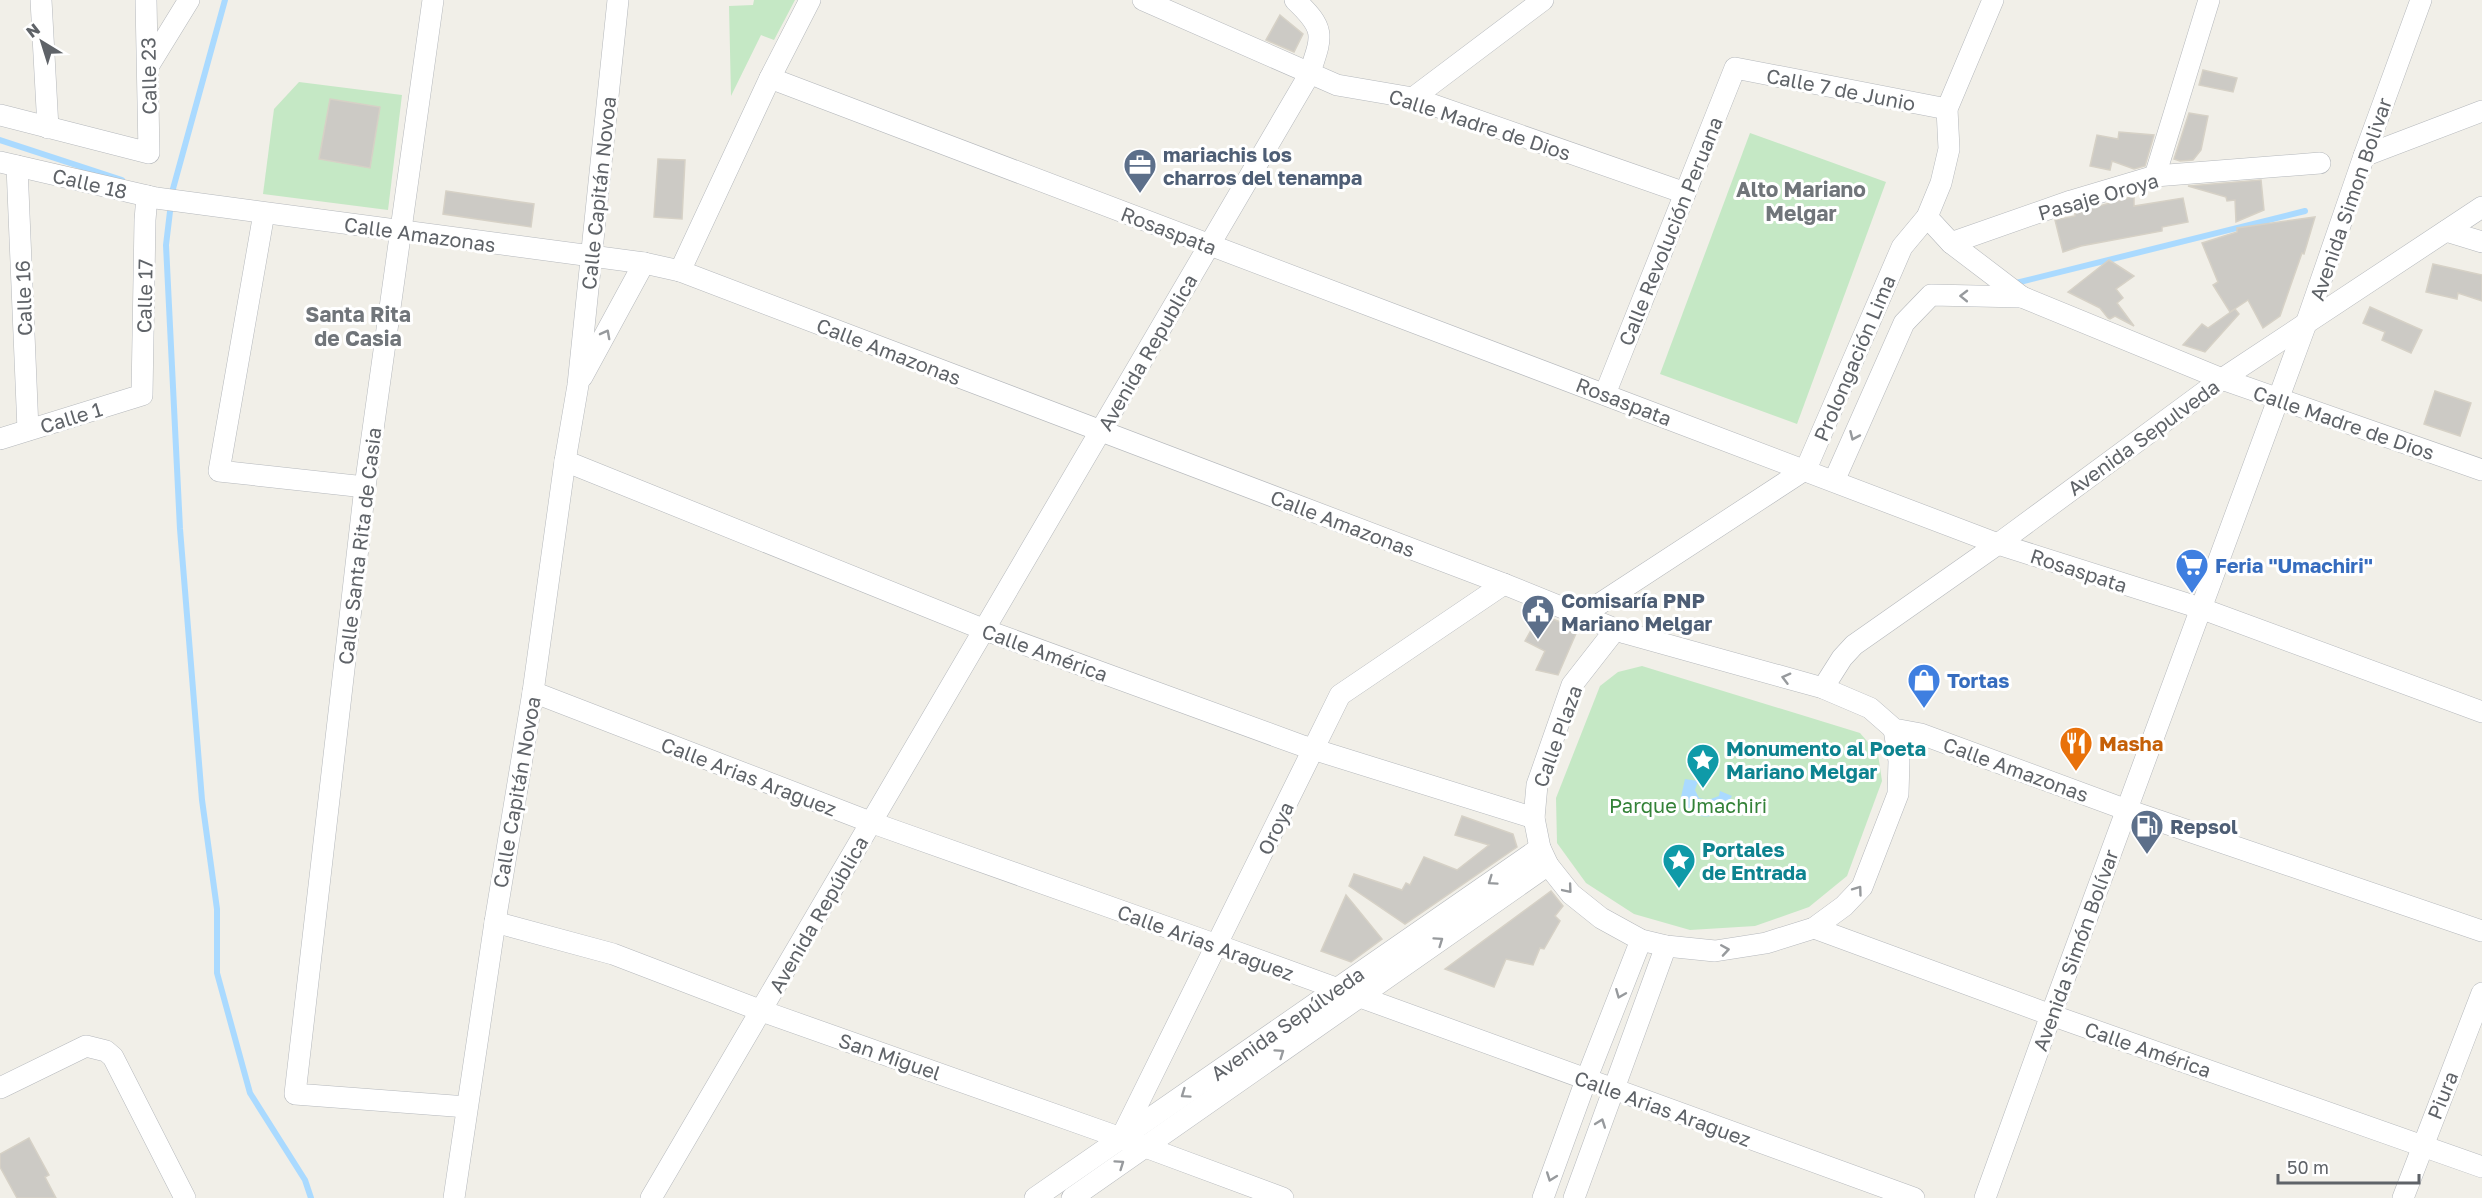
<svg xmlns="http://www.w3.org/2000/svg" width="2482" height="1198" font-family="'Golos Text',sans-serif">
	<style>
		.green { fill: #c5e8c5 }
		.water { fill: #aadaff }
		.lines { fill: none; stroke-linecap: round; stroke-linejoin: round }
		.stream { stroke: #aadaff; stroke-width: 6 }
		.building { fill: #cccac5; stroke: #d6d1c6; stroke-width: 1.5 }
		.minor-casing { stroke: #b5b8bc; stroke-width: 22 }
		.minor { stroke: #fff; stroke-width: 21 }
		.oneway { stroke: #979a9d }
		.labels { text-anchor: middle; dominant-baseline: central; stroke-width: 6; stroke-linejoin: round; paint-order: stroke }
		.street-label { font-size: 20px; fill: #5f6368; stroke: #fff }
		.service-label { font-size: 20px; font-weight: bold; fill: #4e5e75; stroke: #fff; text-anchor: start }
		.shop-label { font-size: 20px; font-weight: bold; fill: #366cbe; stroke: #fff; text-anchor: start }
		.food-label { font-size: 20px; font-weight: bold; fill: #c56008; stroke: #fff; text-anchor: start }
		.culture-label { font-size: 20px; font-weight: bold; fill: #0d838f; stroke: #fff; text-anchor: start }
		.park-label { font-size: 20px; fill: #348238; stroke: #fff }
		.neighbourhood-label { font-size: 21px; font-weight: bold; fill: #70757a; stroke: #fff }
	</style>
	<rect width="100%" height="100%" fill="#f1efe8"/>
	<g class="green">
		<polygon points="754,0 795,0 774,40 761,35 731,96 729,6 753,5"/>
		<polygon points="299,82 402,95 388,210 263,194 274,109"/>
		<polygon points="1750,133 1886,182 1797,424 1660,374"/>
		<polygon points="1642,666 1860,733 1878,754 1882,781 1847,876 1809,907 1755,926 1690,930 1634,914 1586,883 1557,843 1556,798 1600,686 1618,672"/>
	</g>
	<path class="water" d="M1685,779L1698,781L1695,790L1699,798L1708,800L1719,796L1720,791L1732,796L1721,813C1701,821 1691,815 1681,797Z"/>
	<g class="lines">
		<g class="stream">
			<polyline points="0,140 122,180"/>
			<polyline points="171,196 225,0"/>
			<polyline points="171,203 166,245 180,529 202,800 217,909 217,973 250,1093 305,1180 311,1198"/>
			<polyline points="2012,284 2305,211"/>
		</g>
	</g>
	<g class="building">
		<polygon points="1280,15 1303,34 1294,52 1266,40"/>
		<polygon points="2203,70 2237,78 2233,92 2199,85"/>
		<polygon points="330,99 380,107 370,168 319,159"/>
		<polygon points="2189,113 2208,116 2201,150 2193,160 2180,161 2174,159"/>
		<polygon points="2119,132 2154,135 2145,166 2134,169 2112,161 2110,170 2090,166 2097,135 2118,139"/>
		<polygon points="658,159 685,160 682,219 654,217"/>
		<polygon points="2261,180 2264,210 2236,222 2235,200 2227,201 2226,197 2188,186"/>
		<polygon points="446,191 534,204 531,227 443,214"/>
		<polygon points="2134,196 2134,206 2183,198 2188,222 2162,227 2162,231 2081,246 2063,252 2055,220 2075,216 2075,213"/>
		<polygon points="2315,217 2304,254 2302,253 2280,316 2263,328 2248,300 2230,312 2213,285 2218,282 2202,243 2237,232 2237,228"/>
		<polygon points="2109,260 2134,276 2116,289 2123,298 2117,303 2134,326 2115,316 2110,319 2108,318 2100,308 2068,292"/>
		<polygon points="2433,264 2482,275 2482,301 2458,293 2457,299 2426,292"/>
		<polygon points="2370,307 2422,330 2411,353 2382,340 2385,332 2363,323"/>
		<polygon points="2235,309 2239,314 2205,352 2183,345 2202,324 2208,328"/>
		<polygon points="2435,391 2471,403 2460,436 2424,424"/>
		<polygon points="1540,614 1578,629 1558,675 1536,670 1545,651 1525,641"/>
		<polygon points="1462,816 1513,834 1517,847 1405,924 1349,886 1354,874 1402,890 1406,883 1410,885 1424,857 1457,870 1489,845 1455,835"/>
		<polygon points="1551,891 1563,906 1555,916 1560,921 1544,949 1540,948 1533,965 1506,959 1494,987 1445,969"/>
		<polygon points="1346,895 1382,939 1351,962 1321,951"/>
		<polygon points="29,1138 49,1175 45,1177 56,1198 17,1198 0,1167 0,1154"/>
	</g>
	<g class="lines">
		<defs>
			<g id="minor">
				<polyline points="41,0 48,128"/>
				<polyline points="433,0 365,487 295,1094 467,1107"/>
				<polyline points="1143,0 1337,85 1413,98 1685,193"/>
				<polyline points="149,65 189,0"/>
				<polyline points="770,78 1998,544 2200,608 2482,712"/>
				<polyline points="1413,98 1543,0"/>
				<polyline points="0,115 149,153 146,0"/>
				<polyline points="2364,156 2482,111"/>
				<polyline points="0,162 156,198 644,263 680,271 1504,584 1625,633 1823,688 1870,708 1894,729 1921,734 2127,810 2482,931"/>
				<polyline points="17,166 28,430"/>
				<polyline points="2155,176 2209,0"/>
				<polyline points="264,213 219,471 365,487"/>
				<polyline points="1927,217 1951,243 2071,201 2155,176 2320,163"/>
				<polyline points="2446,231 2482,242"/>
				<polyline points="1951,243 2022,297 2222,379 2482,470"/>
				<polyline points="680,271 770,78 810,0"/>
				<polyline points="582,377 644,263"/>
				<polyline points="1605,394 1735,68 1947,109"/>
				<polyline points="0,439 142,395 145,220 147,196"/>
				<polyline points="565,461 985,630 1303,746 1534,818"/>
				<polyline points="1834,481 1904,323 1931,295 2022,297"/>
				<polyline points="1581,616 1806,469 1902,247 1927,217 1941,183 1949,149 1947,109 1993,0"/>
				<polyline points="1615,630 1572,685 1537,785 1534,818 1540,848 1548,865 1571,894 1601,918 1641,940 1666,946 1715,951 1766,943 1814,928 1844,906 1862,887 1898,794 1899,761 1894,729"/>
				<polyline points="1823,688 1842,658 1854,645 1998,544 2222,379 2482,207"/>
				<polyline points="533,692 870,822 1217,945 1914,1198"/>
				<polyline points="495,922 613,954 762,1011 1121,1138 1283,1198"/>
				<polyline points="1814,928 2051,1015 2482,1167"/>
				<polyline points="0,1088 86,1046 106,1051 113,1057 185,1198"/>
				<polyline points="1121,1138 1340,695 1504,584"/>
				<polyline points="454,1198 495,922 533,692 565,461 578,385 618,0"/>
				<path d="M651,1198L1309,75C1322,36 1327,30 1295,0"/>
				<polyline points="1035,1198 1540,848"/>
				<polyline points="1072,1198 1548,865"/>
				<polyline points="1543,1198 1586,1080 1641,940"/>
				<polyline points="1574,1198 1666,946"/>
				<polyline points="1985,1198 2051,1015 2307,321 2364,156 2421,0"/>
				<polyline points="2403,1198 2482,993"/>
			</g>
		</defs>
		<use href="#minor" class="minor-casing"/>
		<use href="#minor" class="minor"/>
	</g>
	<defs><path id="oneway-chevron" d="M-2-3.5L2.5 0L-2 3.5" fill="none" stroke-width="1.6" stroke-linecap="round" stroke-linejoin="round" transform="scale(1.5)"/></defs>
	<g class="oneway">
		<use href="#oneway-chevron" transform="translate(1964 296) rotate(-179)"/>
		<use href="#oneway-chevron" transform="translate(606 334) rotate(-62)"/>
		<use href="#oneway-chevron" transform="translate(1854 436) rotate(114)"/>
		<use href="#oneway-chevron" transform="translate(1786 678) rotate(-165)"/>
		<use href="#oneway-chevron" transform="translate(1492 881) rotate(145)"/>
		<use href="#oneway-chevron" transform="translate(1568 889) rotate(50)"/>
		<use href="#oneway-chevron" transform="translate(1858 890) rotate(-54)"/>
		<use href="#oneway-chevron" transform="translate(1439 941) rotate(-35)"/>
		<use href="#oneway-chevron" transform="translate(1725 950) rotate(-9)"/>
		<use href="#oneway-chevron" transform="translate(1620 994) rotate(112)"/>
		<use href="#oneway-chevron" transform="translate(1280 1053) rotate(-35)"/>
		<use href="#oneway-chevron" transform="translate(1185 1094) rotate(145)"/>
		<use href="#oneway-chevron" transform="translate(1601 1123) rotate(-70)"/>
		<use href="#oneway-chevron" transform="translate(1120 1164) rotate(-35)"/>
		<use href="#oneway-chevron" transform="translate(1551 1177) rotate(110)"/>
	</g>
	<defs>
		<symbol id="office-pin" viewBox="-11 -11 22 30"><path d="M0 17L-7.5 6A9.5 9.5 0 1 1 7.5 6Z" fill="#5c6f8a" stroke="#fff"/><path d="M-6-3h4V-5.5h4V-3h4V5H-6ZM-1-4.5V-3h2v-1.5ZM-6 0V1H6V0Z" fill="#fff"/></symbol>
		<symbol id="supermarket-pin" viewBox="-11 -11 22 30"><path d="M0 17L-7.5 6A9.5 9.5 0 1 1 7.5 6Z" fill="#3f7fe0" stroke="#fff"/><path d="M-6-5.5h2.5l.6 2H6L4.5 2H-2.5L-4.4-4H-6ZM-1.5 3.2a1.3 1.3 0 1 0 .1 0ZM3 3.2a1.3 1.3 0 1 0 .1 0Z" fill="#fff"/></symbol>
		<symbol id="civic-pin" viewBox="-11 -11 22 30"><path d="M0 17L-7.5 6A9.5 9.5 0 1 1 7.5 6Z" fill="#5c6f8a" stroke="#fff"/><path d="M-.6-6.5H3V-4.5H.6V-3L4-1V1h2V6H-6V1h2V-1L-.6-3ZM-1.2 2.5V6h2.4V2.5Z" fill="#fff"/></symbol>
		<symbol id="shop-pin" viewBox="-11 -11 22 30"><path d="M0 17L-7.5 6A9.5 9.5 0 1 1 7.5 6Z" fill="#3f7fe0" stroke="#fff"/><path d="M-5-2.5h2.3a2.7 3.5 0 0 1 5.4 0H5L5.5 6h-11ZM-1.5-2.5h3a1.5 2.3 0 0 0-3 0Z" fill="#fff"/></symbol>
		<symbol id="restaurant-pin" viewBox="-11 -11 22 30"><path d="M0 17L-7.5 6A9.5 9.5 0 1 1 7.5 6Z" fill="#e8710a" stroke="#fff"/><path d="M-5-6h1v4h1v-4h1v4h1v-4h1v5L-1.5 .5V6h-2V.5L-5-1ZM5-6V6H3V1.5H1.5Q1.5-4 5-6Z" fill="#fff"/></symbol>
		<symbol id="sight-pin" viewBox="-11 -11 22 30"><path d="M0 17L-7.5 6A9.5 9.5 0 1 1 7.5 6Z" fill="#0f9aa8" stroke="#fff"/><path d="M0-6L1.8-2.2L6-1.7L2.9 1.2L3.7 5.4L0 3.3L-3.7 5.4L-2.9 1.2L-6-1.7L-1.8-2.2Z" fill="#fff"/></symbol>
		<symbol id="fuel-pin" viewBox="-11 -11 22 30"><path d="M0 17L-7.5 6A9.5 9.5 0 1 1 7.5 6Z" fill="#5c6f8a" stroke="#fff"/><path d="M-5.5-6h7V0h2V4h1.3V-2.5L3-4.5l.8-.8L6-3V5H2.5V1h-1V6h-7ZM-4.2-4.7v3.2H.2V-4.7Z" fill="#fff"/></symbol>
	</defs>
	<g fill-rule="evenodd">
		<use href="#office-pin" x="1121" y="146" width="38" height="52"/>
		<use href="#supermarket-pin" x="2173" y="546" width="38" height="52"/>
		<use href="#civic-pin" x="1519" y="592" width="38" height="52"/>
		<use href="#shop-pin" x="1905" y="661" width="38" height="52"/>
		<use href="#restaurant-pin" x="2057" y="724" width="38" height="52"/>
		<use href="#sight-pin" x="1684" y="741" width="38" height="52"/>
		<use href="#fuel-pin" x="2128" y="807" width="38" height="52"/>
		<use href="#sight-pin" x="1660" y="841" width="38" height="52"/>
	</g>
	<g class="labels">
		<g class="street-label">
			<text transform="translate(148 76) rotate(-91)">Calle 23</text>
			<text transform="translate(1841 89) rotate(11)">Calle 7 de Junio</text>
			<text transform="translate(1480 124) rotate(18)">Calle Madre de Dios</text>
			<text transform="translate(90 183) rotate(13)">Calle 18</text>
			<text transform="translate(598 193) rotate(-84)">Calle Capitán Novoa</text>
			<text transform="translate(2098 196) rotate(-16)">Pasaje Oroya</text>
			<text transform="translate(2350 199) rotate(-71)">Avenida Simon Bolivar</text>
			<text transform="translate(1169 230) rotate(21)">Rosaspata</text>
			<text transform="translate(1670 231) rotate(-68)">Calle Revolución Peruana</text>
			<text transform="translate(420 234) rotate(8)">Calle Amazonas</text>
			<text transform="translate(144 296) rotate(-89)">Calle 17</text>
			<text transform="translate(23 298) rotate(-92)">Calle 16</text>
			<text transform="translate(889 351) rotate(21)">Calle Amazonas</text>
			<text transform="translate(1147 352) rotate(-60)">Avenida Republica</text>
			<text transform="translate(1854 358) rotate(-67)">Prolongación Lima</text>
			<text transform="translate(1624 401) rotate(21)">Rosaspata</text>
			<text transform="translate(71 417) rotate(-17)">Calle 1</text>
			<text transform="translate(2344 422) rotate(19)">Calle Madre de Dios</text>
			<text transform="translate(2143 437) rotate(-36)">Avenida Sepulveda</text>
			<text transform="translate(1343 523) rotate(21)">Calle Amazonas</text>
			<text transform="translate(359 546) rotate(-83)">Calle Santa Rita de Casia</text>
			<text transform="translate(2079 570) rotate(18)">Rosaspata</text>
			<text transform="translate(1045 652) rotate(20)">Calle América</text>
			<text transform="translate(1557 736) rotate(-70)">Calle Plaza</text>
			<text transform="translate(2016 769) rotate(20)">Calle Amazonas</text>
			<text transform="translate(749 776) rotate(21)">Calle Arias Araguez</text>
			<text transform="translate(516 792) rotate(-80)">Calle Capitán Novoa</text>
			<text transform="translate(1275 828) rotate(-64)">Oroya</text>
			<text transform="translate(818 914) rotate(-60)">Avenida República</text>
			<text transform="translate(1206 942) rotate(20)">Calle Arias Araguez</text>
			<text transform="translate(2075 950) rotate(-70)">Avenida Simón Bolívar</text>
			<text transform="translate(1287 1023) rotate(-35)">Avenida Sepúlveda</text>
			<text transform="translate(2148 1049) rotate(19)">Calle América</text>
			<text transform="translate(890 1056) rotate(19)">San Miguel</text>
			<text transform="translate(2442 1095) rotate(-68)">Piura</text>
			<text transform="translate(1663 1108) rotate(20)">Calle Arias Araguez</text>
		</g>
		<g class="service-label">
			<text x="1163" y="154">mariachis los<tspan x="1163" dy="23">charros del tenampa</tspan></text>
			<text x="1561" y="600">Comisaría PNP<tspan x="1561" dy="23">Mariano Melgar</tspan></text>
			<text x="2170" y="826">Repsol</text>
		</g>
		<g class="shop-label">
			<text x="2215" y="565">Feria "Umachiri"</text>
			<text x="1947" y="680">Tortas</text>
		</g>
		<g class="food-label">
			<text x="2099" y="743">Masha</text>
		</g>
		<g class="culture-label">
			<text x="1726" y="748">Monumento al Poeta<tspan x="1726" dy="23">Mariano Melgar</tspan></text>
			<text x="1702" y="849">Portales<tspan x="1702" dy="23">de Entrada</tspan></text>
		</g>
		<g class="park-label">
			<text x="1688" y="805">Parque Umachiri</text>
		</g>
		<g class="neighbourhood-label">
			<text x="1801" y="189">Alto Mariano<tspan x="1801" dy="24">Melgar</tspan></text>
			<text x="358" y="314">Santa Rita<tspan x="358" dy="24">de Casia</tspan></text>
		</g>
	</g>
	<g transform="translate(42 42) rotate(322)" stroke="#ffffff" stroke-width="4.5" paint-order="stroke">
	<path d="M0-4.5L10 22L0 15L-10 22Z" fill="#5f6368"/>
	<text y="-9" font-size="16" font-weight="bold" text-anchor="middle" fill="#5f6368">N</text>
	</g>
	<path d="M2278 1174v9h141v-9" fill="none" stroke="#5f6368" stroke-width="3"/>
	<text x="2287" y="1174" font-size="18" fill="#5f6368" stroke="#ffffff" stroke-width="4.5" paint-order="stroke">50 m</text>
</svg>
